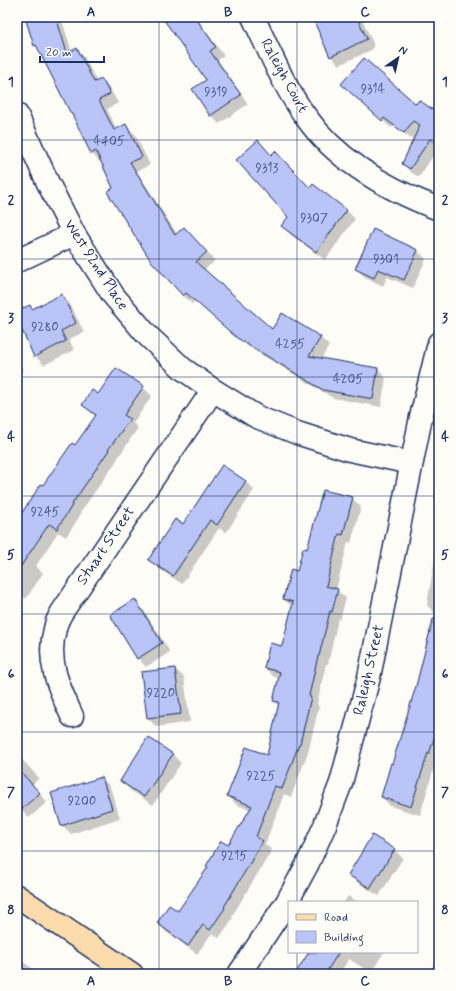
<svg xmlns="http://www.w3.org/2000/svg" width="456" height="991" font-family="Mynerve,sans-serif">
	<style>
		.shadow { fill: #0003 }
		.building { fill: #bac4f6; stroke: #1b2f5e }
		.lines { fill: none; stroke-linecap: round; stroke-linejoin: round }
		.street-casing { stroke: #1b2f5e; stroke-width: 25 }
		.primary-casing { stroke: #1b2f5e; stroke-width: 25 }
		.street { stroke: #fdfcf7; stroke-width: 22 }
		.primary { stroke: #fcdcac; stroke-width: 22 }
		.grid { fill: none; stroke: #1b2f5e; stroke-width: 1; stroke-opacity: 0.55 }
		.labels { text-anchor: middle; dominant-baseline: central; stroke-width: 3; stroke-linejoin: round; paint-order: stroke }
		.number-label { font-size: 13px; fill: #435484 }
		.street-label { font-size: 15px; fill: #1b2f5e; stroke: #fdfcf7 }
		.neatline { fill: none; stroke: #1b2f5e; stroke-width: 1.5 }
		.grid-label { font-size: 13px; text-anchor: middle; font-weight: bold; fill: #1b2f5e }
	</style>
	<rect width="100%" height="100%" fill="#fdfcf7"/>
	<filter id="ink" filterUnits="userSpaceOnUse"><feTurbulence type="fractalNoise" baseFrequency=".025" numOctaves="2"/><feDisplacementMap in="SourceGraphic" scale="8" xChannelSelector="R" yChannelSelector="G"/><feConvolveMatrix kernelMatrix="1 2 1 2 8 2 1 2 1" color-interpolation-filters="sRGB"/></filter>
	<g filter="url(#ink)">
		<g class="shadow">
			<polygon points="26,17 61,17 72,52 77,49 85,58 97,82 102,80 110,89 118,103 107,109 117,130 126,126 135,134 150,165 137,171 177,234 193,237 215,261 204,270 272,330 321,338 329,346 321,359 378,369 386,378 381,407 333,398 247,346 195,301 192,304 183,295 114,188 102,161 100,162 91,153 73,115 72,114 39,50 35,45"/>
			<polygon points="173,17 196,17 224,56 218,60 248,104 219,124 211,115 207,80"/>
			<polygon points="313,17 361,17 373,43 373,49 339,65 331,56"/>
			<polygon points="351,92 416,105 439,116 439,147 419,177 412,173 403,164 414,141 393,126 391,128"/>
			<polygon points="266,150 272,156 310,190 346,210 355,219 325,260 291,235 283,226 290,217"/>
			<polygon points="417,250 426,259 413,288 387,277 383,286 365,277 356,269"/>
			<polygon points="62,295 70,304 84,332 69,339 74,350 44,365 35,356 17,317 17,312 30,306 33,309"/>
			<polygon points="17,363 23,369 17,379"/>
			<polygon points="143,387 152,396 133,423 138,428 117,459 117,460 80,513 81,514 66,537 58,532 36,566 43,573 26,599 19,594 17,596 17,522 43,486 76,446 96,417 92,413 83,405 98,396"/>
			<polygon points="17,395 20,398 17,402"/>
			<polygon points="246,482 254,490 226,533 219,528 182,584 158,568 149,559 183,526"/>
			<polygon points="352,498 361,507 351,543 348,542 336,590 346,598 340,620 338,619 328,664 326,664 317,704 319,706 308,752 291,797 284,794 265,844 272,850 232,916 233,918 219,938 212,933 197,954 166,932 158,923 178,912 229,847 251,810 237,805 228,796 267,757 279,706 274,701 280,678 274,677 265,668 283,647 292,607 284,599 308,550"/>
			<polygon points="436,551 439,551 439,759 438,762 436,761 420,815 390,806 382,797 393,765 417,686 435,614 427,605"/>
			<polygon points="134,601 143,609 170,652 146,667 138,658"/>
			<polygon points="175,669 184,677 190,722 156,727 148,718 142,673"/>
			<polygon points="17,754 39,778 32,785 47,802 29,818 17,805"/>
			<polygon points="172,754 181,763 153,805 130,790 121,781"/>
			<polygon points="102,778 110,787 120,818 71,834 62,825"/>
			<polygon points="394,850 403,858 379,896 358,883 349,874"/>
			<polygon points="348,896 357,902 344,902"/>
			<polygon points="313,952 384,952 371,973 349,959 339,974 296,974"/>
			<polygon points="438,956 439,956 439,974 428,974"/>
			<polygon points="17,958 35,970 39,974 17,974"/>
		</g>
		<g class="building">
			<polygon points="25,17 56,17 67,53 77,48 94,82 102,79 110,94 99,100 114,130 126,124 142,157 130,162 175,235 184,227 207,252 196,262 272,329 282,313 321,337 309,356 378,368 373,399 323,390 237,338 186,293 183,296 151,261 107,192 113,188 96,151 91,154 72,114 71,114 36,45 34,46"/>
			<polygon points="162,17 195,17 216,47 210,51 241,95 210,116 192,89 206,80"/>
			<polygon points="312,17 357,17 367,39 330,57"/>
			<polygon points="364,58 416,104 419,100 439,114 439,145 430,139 410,169 402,164 420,125 413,121 404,133 384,118 382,121 341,84"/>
			<polygon points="258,140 271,155 275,151 310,188 313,184 347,210 316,252 281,226 288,217 236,160"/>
			<polygon points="373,229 418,250 404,280 378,269 374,278 355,269"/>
			<polygon points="62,294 76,323 61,331 66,341 34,357 17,319 17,311 30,305 32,309"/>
			<polygon points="116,368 144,386 124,415 130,419 108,450 109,450 72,504 73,504 57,529 49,524 17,572 17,520 41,484 43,485 72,443 75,445 96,415 82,405 92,390 98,394"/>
			<polygon points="222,465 246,481 217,525 210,520 173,576 148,560 175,519 183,524"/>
			<polygon points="323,490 353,497 343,535 339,534 326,586 338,589 332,612 330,611 319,656 318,656 309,696 311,697 300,744 299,744 282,789 275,786 256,837 263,841 224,907 225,908 210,930 203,925 188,946 157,923 169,905 178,911 208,867 206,866 221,841 228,845 252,806 227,796 246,747 267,755 279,702 273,701 280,672 264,668 270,643 282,646 293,602 283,599 291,569 297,571 303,548 307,549"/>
			<polygon points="135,599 162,643 137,659 110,615"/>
			<polygon points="433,619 439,620 439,723 429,754 428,753 411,807 381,797 391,763 392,764 416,686"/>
			<polygon points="175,668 181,714 147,718 141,672"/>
			<polygon points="148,737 173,754 144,797 120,781"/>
			<polygon points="17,768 40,793 17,813"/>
			<polygon points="102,777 112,809 61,826 51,793"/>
			<polygon points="372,835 395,849 370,888 348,875"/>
			<polygon points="309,952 339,952 325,974 295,974"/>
		</g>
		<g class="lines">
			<defs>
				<g id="street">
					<path d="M253,17C269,50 284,87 306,117C337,161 389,190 439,209"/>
					<polyline points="17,115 48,183 74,234 113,295 147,335 183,369 213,390 257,417 297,433 350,450 411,463"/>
					<polyline points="17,261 74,234"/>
					<path d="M72,716C59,688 46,661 55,629C56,623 59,617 62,612L213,390"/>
					<polyline points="239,974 287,902 308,863 325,825 341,783 369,677 421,417 439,343"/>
				</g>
				<polyline id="primary" points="17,896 132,974"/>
			</defs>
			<use href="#street" class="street-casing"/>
			<use href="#primary" class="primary-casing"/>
			<use href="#street" class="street"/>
			<use href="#primary" class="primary"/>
		</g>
	</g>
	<path class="grid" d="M159,17V974M297,17V902M17,140H439M17,259H439M17,377H439M17,496H439M17,614H439M17,732H439M17,851H439M297,952V974"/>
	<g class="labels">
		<g class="number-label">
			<text x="373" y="89">9314</text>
			<text x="216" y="92">9319</text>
			<text x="109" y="141">4405</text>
			<text x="267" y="168">9313</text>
			<text x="314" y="218">9307</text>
			<text x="386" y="259">9301</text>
			<text x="45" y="327">9280</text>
			<text x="290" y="344">4255</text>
			<text x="348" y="379">4205</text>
			<text x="45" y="512">9245</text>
			<text x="161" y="693">9220</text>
			<text x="261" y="776">9225</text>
			<text x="82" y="801">9200</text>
			<text x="234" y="856">9215</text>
		</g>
		<g class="street-label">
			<text transform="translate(284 76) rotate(61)">Raleigh Court</text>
			<text transform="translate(96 265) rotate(57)">West 92nd Place</text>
			<text transform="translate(106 546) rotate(-56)">Stuart Street</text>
			<text transform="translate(369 670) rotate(-77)">Raleigh Street</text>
		</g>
	</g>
	<rect width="456" height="991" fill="none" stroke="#fdfcf7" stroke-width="44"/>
	<rect x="288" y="901" width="130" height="52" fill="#fdfcf7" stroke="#a3aaba"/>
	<rect x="296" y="914" width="20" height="6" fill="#fcdcac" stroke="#a3aaba"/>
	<text x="324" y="921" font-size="12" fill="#1b2f5e">Road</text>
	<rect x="296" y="931" width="20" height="12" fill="#bac4f6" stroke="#a3aaba"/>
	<text x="324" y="941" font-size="12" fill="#1b2f5e">Building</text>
	<g transform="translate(398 58) rotate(34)" stroke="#fdfcf7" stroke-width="3" paint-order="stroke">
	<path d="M0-3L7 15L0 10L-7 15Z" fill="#1b2f5e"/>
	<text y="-6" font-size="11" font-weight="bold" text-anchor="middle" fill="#1b2f5e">N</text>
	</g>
	<path d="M40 56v6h64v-6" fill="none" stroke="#1b2f5e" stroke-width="2"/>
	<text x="46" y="56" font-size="12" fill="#1b2f5e" stroke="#fdfcf7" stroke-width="3" paint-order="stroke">20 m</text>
	<rect x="22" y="22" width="412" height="947" class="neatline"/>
	<g class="grid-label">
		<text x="91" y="16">A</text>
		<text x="228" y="16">B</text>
		<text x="365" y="16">C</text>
		<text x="11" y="86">1</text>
		<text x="445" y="86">1</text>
		<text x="11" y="204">2</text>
		<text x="445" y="204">2</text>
		<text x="11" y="322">3</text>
		<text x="445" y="322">3</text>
		<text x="11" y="441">4</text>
		<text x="445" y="441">4</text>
		<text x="11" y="559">5</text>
		<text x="445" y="559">5</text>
		<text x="11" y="678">6</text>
		<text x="445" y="678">6</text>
		<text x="11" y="796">7</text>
		<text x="445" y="796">7</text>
		<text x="11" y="914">8</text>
		<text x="445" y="914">8</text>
		<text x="91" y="985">A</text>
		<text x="228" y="985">B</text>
		<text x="365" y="985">C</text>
	</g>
</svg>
